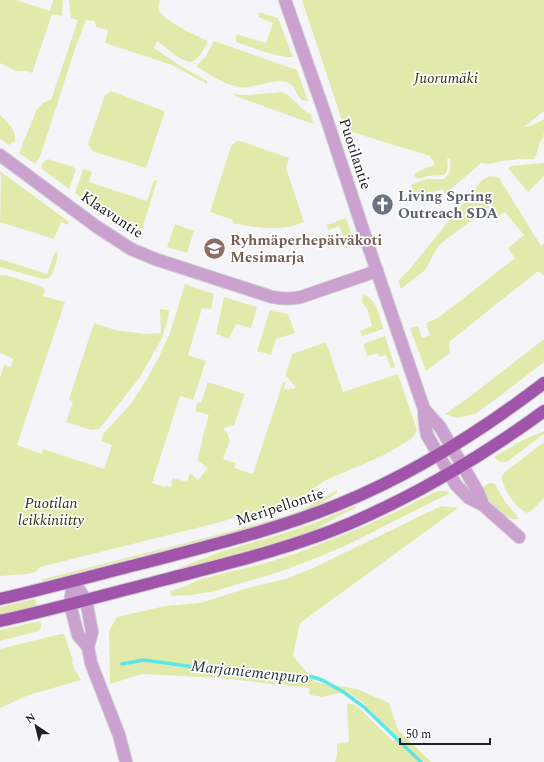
<svg xmlns="http://www.w3.org/2000/svg" width="544" height="762" font-family="Spectral,serif">
	<style>
		.green { fill: #e2eaab }
		.lines { fill: none; stroke-linecap: round; stroke-linejoin: round }
		.stream { stroke: #5ee5e8; stroke-width: 3.5 }
		.minor-casing { stroke: #cfcfd2; stroke-width: 14 }
		.major-casing { stroke: #cfcfd2; stroke-width: 14 }
		.minor { stroke: #caa1cf; stroke-width: 12 }
		.major { stroke: #a155aa; stroke-width: 12 }
		.labels { text-anchor: middle; dominant-baseline: central; stroke-width: 3.5; stroke-linejoin: round; paint-order: stroke }
		.park-label { font-size: 15px; font-style: italic; fill: #2f320a; stroke: #fff }
		.street-label { font-size: 15px; fill: #212122; stroke: #fff }
		.worship-label { font-size: 15px; font-weight: bold; fill: #5b616d; stroke: #fff; text-anchor: start }
		.education-label { font-size: 15px; font-weight: bold; fill: #785e54; stroke: #fff; text-anchor: start }
		.water-label { font-size: 16px; font-style: italic; fill: #203737; stroke: #fff }
	</style>
	<rect width="100%" height="100%" fill="#f5f5f9"/>
	<g class="green">
		<polygon points="0,0 16,0 50,11 53,0 63,0 62,16 52,14 32,73 25,71 16,71 0,63"/>
		<path d="M69,0H160C159,3 158,6 159,10C162,20 197,36 208,41C205,47 198,62 190,62C180,61 165,46 157,41L154,48L179,65L207,81V84L172,65L105,43L108,30L97,27L94,21L86,20L75,49L40,157L35,164L19,153L37,109L43,103L47,101L51,100L78,20L71,18Z"/>
		<path d="M302,0H544V111L524,127L531,126L544,119V133L543,134L544,136L540,143L535,158L533,159H521L503,161L489,164L481,163L451,189L444,194L443,189L412,199L409,193L413,191L411,185L427,179H444C451,173 451,168 450,158L447,159C448,165 449,171 444,175L428,176L418,179L414,176L415,173L428,167L435,165L430,156L345,130Z"/>
		<path d="M259,12L278,18L293,57C277,58 252,47 236,42V34L266,43L273,23L258,17Z"/>
		<path d="M214,41L297,70L308,101C307,101 303,100 302,100C295,95 295,84 286,82C275,79 260,85 249,87C231,90 210,75 196,66L206,56Z"/>
		<polygon points="111,91 164,111 164,114 146,168 92,151 88,144 105,95"/>
		<polygon points="282,92 288,95 306,112 311,114 313,124 230,94 248,95"/>
		<path d="M0,115C7,122 17,130 15,141L9,145L0,139Z"/>
		<path d="M237,141H240L289,158L286,168L304,222C282,232 256,228 233,223V220L210,212L231,146Z"/>
		<path d="M48,159L73,167L76,170L69,189L41,168C42,164 43,161 48,159Z"/>
		<polygon points="544,163 544,176 528,192 508,168 512,166"/>
		<polygon points="84,169 92,172 89,182 147,201 154,180 157,181 139,239 135,237 75,193 83,170"/>
		<polygon points="0,171 69,222 68,225 61,222 54,239 0,222 1,179"/>
		<polygon points="490,176 496,177 499,178 541,246 544,243 544,276 538,271 449,342 450,353 426,371 410,328 418,326 422,338 430,335 426,323 438,318 515,258 508,248 524,235 505,212 499,216 491,206 439,245 425,270 401,289 398,281 409,270 482,180"/>
		<polygon points="346,218 356,246 347,248 339,226 328,230 327,225"/>
		<polygon points="175,224 194,231 187,253 167,247"/>
		<path d="M55,252L58,253C58,258 53,276 49,278C47,279 44,279 42,279L0,267V259L47,274Z"/>
		<polygon points="0,275 6,275 43,287 45,290 43,296 65,302 17,445 42,454 43,449 104,469 112,445 101,441 104,433 128,407 136,396 145,382 158,359 170,333 185,284 214,294 211,309 202,308 188,355 206,361 193,400 180,396 152,483 165,487 166,485 169,487 172,485 171,481 173,478 187,482 190,473 198,480 208,468 197,460 203,439 202,438 209,415 195,411 198,402 201,403 208,382 245,394 234,425 224,428 224,431 226,431 230,440 223,459 236,463 234,468 253,474 283,382 286,382 283,390 287,389 288,390 291,388 292,389 296,388 288,378 285,377 292,354 326,342 343,392 398,374 417,430 414,436 410,440 382,456 326,480 304,495 284,503 217,523 40,567 36,572 27,574 0,576 0,377 4,365 11,367 13,359 0,353"/>
		<path d="M363,294C377,299 380,317 383,329L362,336L360,331L372,326L367,309L362,302Z"/>
		<polygon points="224,297 257,307 251,328 236,324 229,339 216,334"/>
		<polygon points="160,309 167,310 169,311 169,314 163,336 140,377 99,429 91,430 66,422 73,402 69,399 94,323 115,330 145,334 161,333"/>
		<polygon points="270,310 288,314 295,333 276,339 271,355 257,351"/>
		<polygon points="385,336 395,367 391,368 386,355 379,357 378,353 367,356 364,346 364,344 366,343"/>
		<polygon points="544,339 544,362 500,396 475,414 457,418 445,414 468,398"/>
		<path d="M544,431V434L508,461C502,463 498,462 494,457L521,441Z"/>
		<path d="M544,442V498L530,512L527,513C514,507 505,490 501,478L505,472Z"/>
		<path d="M491,483L495,484L506,503L517,516L518,519C503,521 488,499 481,489L487,484Z"/>
		<polygon points="337,490 337,493 312,509 302,513 239,531 43,581 42,580 43,579 240,529 288,515 302,510"/>
		<polygon points="439,491 446,491 450,493 345,546 311,560 279,572 212,592 190,595 171,596 170,591 181,588 201,579 269,562 297,553 365,526 391,514 433,493"/>
		<path d="M355,506L356,508C338,515 322,527 304,535C265,551 220,560 179,570V568L220,552L285,533L314,523Z"/>
		<polygon points="441,506 458,508 300,623 293,656 315,682 357,689 389,703 398,730 431,762 335,762 337,755 337,743 349,742 347,703 356,705 393,741 397,737 361,701 347,691 323,697 310,695 309,688 219,678 142,674 110,684 109,631 117,617 165,606 200,603 251,587 286,579 311,569"/>
		<polygon points="35,599 37,606 0,615 0,607"/>
		<path d="M40,621C42,625 42,628 38,631L0,641V630Z"/>
		<polygon points="61,634 63,634 65,636 73,661 72,662 75,671 76,671 81,680 29,695 0,708 0,649"/>
	</g>
	<g class="lines">
		<polyline class="stream" points="122,664 144,660 245,674 262,675 280,674 313,677 324,681 345,693 365,708 421,762"/>
		<defs>
			<g id="minor">
				<polyline points="285,0 325,114 369,248 424,409 425,424 427,435 456,485 469,498 483,505 519,537"/>
				<path d="M0,155L97,227L131,249L155,259L272,297C282,299 291,299 301,297L377,271"/>
				<polyline points="424,409 440,427 478,492 483,505"/>
				<polyline points="73,581 86,600 92,632 88,647 91,663 119,735 126,762"/>
				<polyline points="73,581 70,604 78,635 88,647"/>
			</g>
			<g id="major">
				<path d="M0,599C52,587 103,573 155,560C216,544 278,529 337,505C411,475 480,432 544,383"/>
				<path d="M0,621C56,609 111,593 167,579C229,563 292,548 351,523C420,493 484,455 544,411"/>
			</g>
		</defs>
		<use href="#minor" class="minor-casing"/>
		<use href="#major" class="major-casing"/>
		<use href="#minor" class="minor"/>
		<use href="#major" class="major"/>
	</g>
	<defs>
		<symbol id="church-disc" viewBox="-11 -11 22 22"><circle r="9.5" fill="#6b7280" stroke="#fff"/><path d="M-1.2-6h2.4v3.5h3.3v2.4h-3.3V6h-2.4V-.1h-3.3v-2.4h3.3Z" fill="#fff"/></symbol>
		<symbol id="school-disc" viewBox="-11 -11 22 22"><circle r="9.5" fill="#8d6e63" stroke="#fff"/><path d="M0-5L7-2L0 1L-7-2ZM-4 1L0 2.5L4 1V4Q0 6-4 4Z" fill="#fff"/></symbol>
	</defs>
	<g fill-rule="evenodd">
		<use href="#church-disc" x="370" y="192" width="25" height="25"/>
		<use href="#school-disc" x="202" y="236" width="25" height="25"/>
	</g>
	<g class="labels">
		<g class="park-label">
			<text x="446" y="78">Juorumäki</text>
			<text x="51" y="503">Puotilan<tspan x="51" dy="17">leikkiniitty</tspan></text>
		</g>
		<g class="street-label">
			<text transform="translate(355 154) rotate(72)">Puotilantie</text>
			<text transform="translate(112 215) rotate(34)">Klaavuntie</text>
			<text transform="translate(280 507) rotate(-18)">Meripellontie</text>
		</g>
		<g class="worship-label">
			<text x="398" y="196">Living Spring<tspan x="398" dy="17">Outreach SDA</tspan></text>
		</g>
		<g class="education-label">
			<text x="230" y="240">Ryhmäperhepäiväkoti<tspan x="230" dy="17">Mesimarja</tspan></text>
		</g>
		<g class="water-label">
			<text transform="translate(250 672) rotate(6)">Marjaniemenpuro</text>
		</g>
	</g>
	<g transform="translate(36 726) rotate(325)" stroke="#ffffff" stroke-width="3" paint-order="stroke">
	<path d="M0-3L7 15L0 10L-7 15Z" fill="#212122"/>
	<text y="-6" font-size="11" font-weight="bold" text-anchor="middle" fill="#212122">N</text>
	</g>
	<path d="M400 738v6h90v-6" fill="none" stroke="#212122" stroke-width="2"/>
	<text x="406" y="738" font-size="12" fill="#212122" stroke="#ffffff" stroke-width="3" paint-order="stroke">50 m</text>
</svg>
